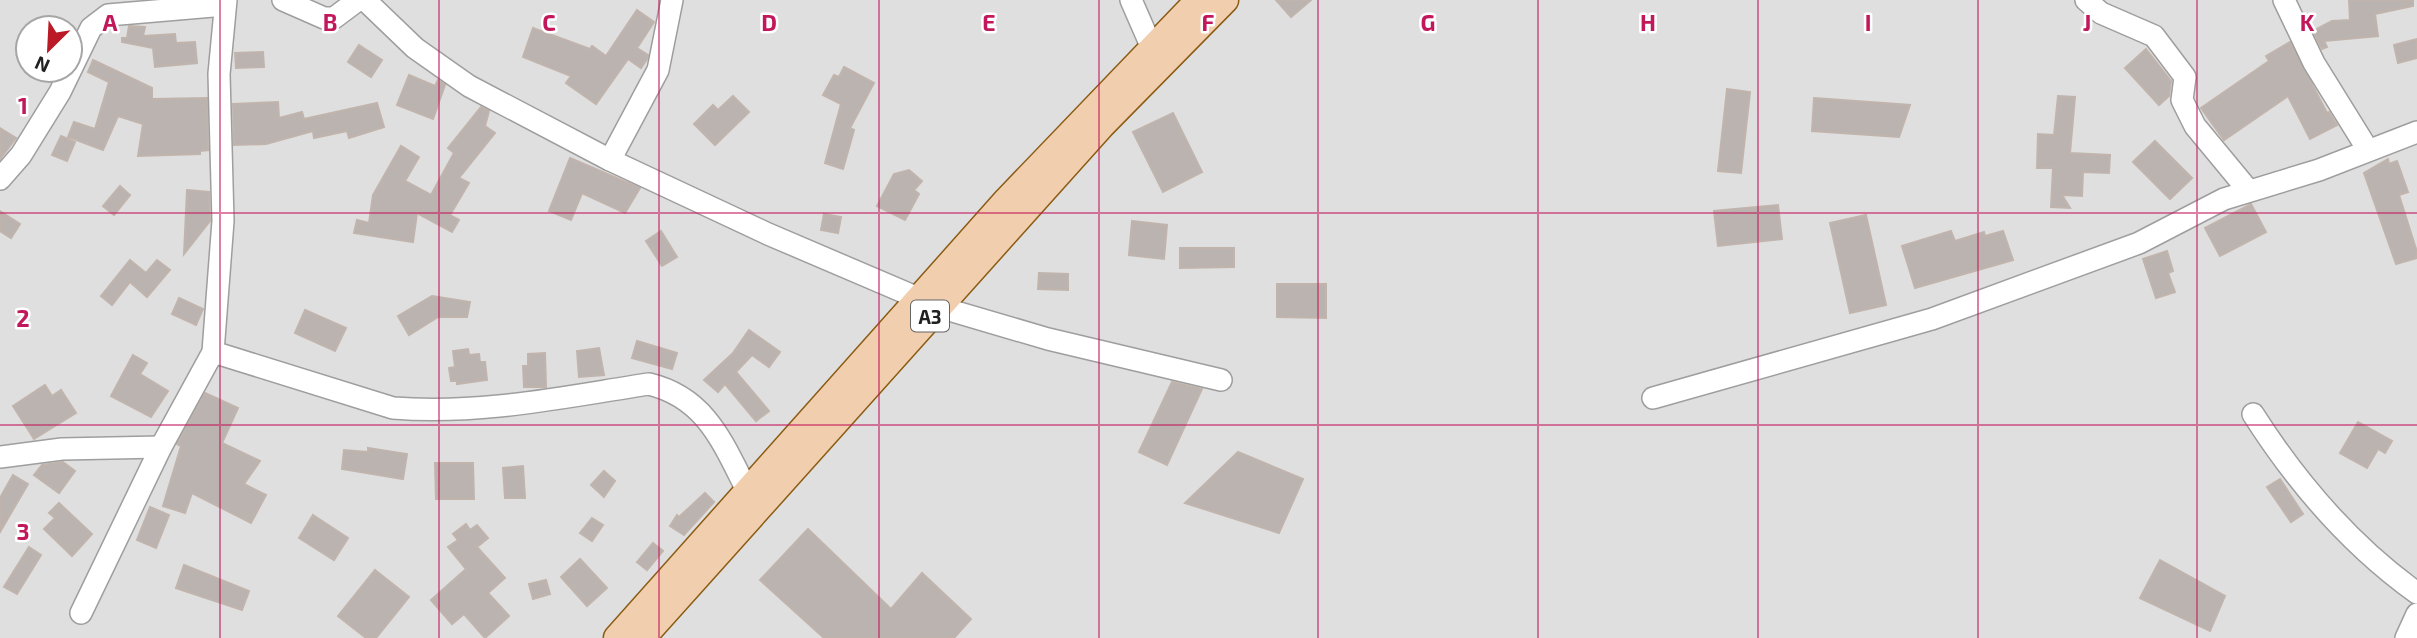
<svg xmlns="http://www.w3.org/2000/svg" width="2417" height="638" font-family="'Exo 2',sans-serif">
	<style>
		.residential { fill: #dfdfdf; fill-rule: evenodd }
		.building { fill: #bab3af; stroke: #c1b4ad; stroke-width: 2 }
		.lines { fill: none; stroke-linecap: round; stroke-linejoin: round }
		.minor-casing { stroke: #9e9e9e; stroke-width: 24 }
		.major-casing { stroke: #8c5b13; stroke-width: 29 }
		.minor { stroke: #fff; stroke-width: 21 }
		.major { stroke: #f1cfae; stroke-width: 26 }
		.grid { fill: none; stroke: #c2185b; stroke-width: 2; stroke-opacity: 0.55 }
		.labels { text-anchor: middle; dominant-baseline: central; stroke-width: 5; stroke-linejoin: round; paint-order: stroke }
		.shield { fill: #fff; stroke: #646464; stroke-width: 2 }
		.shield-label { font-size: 19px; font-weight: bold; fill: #212121 }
		.grid-label { font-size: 23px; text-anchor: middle; font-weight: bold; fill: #c2185b; stroke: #fff; stroke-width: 5; stroke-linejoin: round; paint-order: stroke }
	</style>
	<rect width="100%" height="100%" fill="#f1eee9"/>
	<path class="residential" d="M0,0H2417V638H0ZM28,28H70V70H28Z"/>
	<g class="building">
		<polygon points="1276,0 1311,0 1291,17"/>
		<polygon points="2349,0 2413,0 2413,6 2375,14 2378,36 2324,41 2327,47 2322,49 2313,31 2332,21 2350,20"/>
		<polygon points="637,10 654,22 637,48 648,55 647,59 641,68 628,59 596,104 566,83 571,76 523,57 533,28 590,49 592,46 606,56"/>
		<polygon points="129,26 145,27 143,36 175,34 176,43 195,42 197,63 155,67 153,48 122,42 122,38 127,38"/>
		<polygon points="2417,39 2417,58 2398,63 2394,45"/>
		<polygon points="2290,42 2327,113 2329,112 2337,125 2310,139 2288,96 2224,140 2201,108 2269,61 2266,56"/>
		<polygon points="359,45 382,60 371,77 348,62"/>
		<polygon points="2146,49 2171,81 2169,96 2159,105 2125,68"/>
		<polygon points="263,52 264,67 236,68 235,53"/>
		<polygon points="93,60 152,88 152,99 207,98 208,150 200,151 200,154 138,156 143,124 118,116 103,150 68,137 74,122 95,129 109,82 88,72"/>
		<polygon points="844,67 874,83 850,128 854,130 843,169 825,163 841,104 823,95 834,75 839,77"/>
		<polygon points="409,75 435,86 438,80 445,85 433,119 397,105"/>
		<polygon points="1727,89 1750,92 1741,173 1718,171"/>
		<polygon points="733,96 749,112 715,145 694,124 713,105 718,110"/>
		<polygon points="2058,96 2075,97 2070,153 2110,155 2109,173 2083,172 2082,196 2062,195 2070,208 2051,207 2053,168 2037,168 2038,134 2054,135"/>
		<polygon points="1814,98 1910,105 1899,137 1812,131"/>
		<polygon points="278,102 279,118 302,112 304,119 377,103 384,127 349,138 347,131 314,138 313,131 266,144 234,145 233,104"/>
		<polygon points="481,107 489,111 485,126 495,133 459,178 469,183 450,215 459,220 452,232 417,213 413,242 354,233 357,220 369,223 373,195 401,146 419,157 405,181 431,195 454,153 448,148"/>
		<polygon points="1173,113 1202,172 1163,192 1133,132"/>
		<polygon points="0,128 16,138 0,159"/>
		<polygon points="61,136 75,142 67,161 52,155"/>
		<polygon points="2155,141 2192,178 2170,199 2133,162"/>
		<polygon points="570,158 640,188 625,213 582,193 571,220 549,211"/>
		<polygon points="2388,159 2389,164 2397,161 2408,192 2399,195 2417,252 2417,258 2396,264 2364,173"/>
		<polygon points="909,170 922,181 914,190 919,194 905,220 877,206 894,174"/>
		<polygon points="120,186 130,195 114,215 103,206"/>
		<polygon points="187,190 209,192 210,221 184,254"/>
		<polygon points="2251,204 2266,232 2220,256 2205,228"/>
		<polygon points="1778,205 1782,239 1718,246 1714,211"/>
		<polygon points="0,211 20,224 11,238 0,231"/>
		<polygon points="824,214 841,217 838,233 821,230"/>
		<polygon points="1866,215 1886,305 1850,313 1830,223"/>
		<polygon points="1132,221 1167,225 1164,259 1129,255"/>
		<polygon points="661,231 677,257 662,266 646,241"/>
		<polygon points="1951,231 1955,241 1984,232 1985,236 2003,231 2013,260 1915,288 1902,246"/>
		<polygon points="1180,248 1234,248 1234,267 1180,268"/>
		<polygon points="2167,251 2173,271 2168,273 2175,292 2156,298 2143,259"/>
		<polygon points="130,260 146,273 157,260 170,270 147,297 130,282 112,305 101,296"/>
		<polygon points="1039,273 1068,274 1068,290 1038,289"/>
		<polygon points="1277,284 1326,284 1326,318 1277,317"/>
		<polygon points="432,296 470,302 467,317 438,317 409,335 398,316"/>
		<polygon points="179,298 203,309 196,325 172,314"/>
		<polygon points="305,310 346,328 335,351 295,333"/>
		<polygon points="749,330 780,352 769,367 752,355 736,372 769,411 756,421 725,384 718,392 704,380 733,353"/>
		<polygon points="637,341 677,353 672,369 632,358"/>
		<polygon points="599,348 604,375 579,377 577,351"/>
		<polygon points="468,349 469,355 479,354 480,362 485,362 487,380 457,384 457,381 451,381 449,368 455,367 453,351"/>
		<polygon points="545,353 546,387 524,387 523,366 528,366 528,354"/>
		<polygon points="133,355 147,363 140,374 168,391 151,417 111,396"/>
		<polygon points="1172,382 1202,389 1167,465 1139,452"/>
		<polygon points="45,385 52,396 61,390 76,413 34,439 13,406"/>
		<polygon points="205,393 238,408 222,443 260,461 244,484 266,495 251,523 192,493 185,513 163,506 181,446 177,444"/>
		<polygon points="2358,422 2392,441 2385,453 2378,449 2367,468 2340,453"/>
		<polygon points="368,448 407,454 403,479 342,469 344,450 368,452"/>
		<polygon points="1238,452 1303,479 1279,533 1185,503"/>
		<polygon points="63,462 75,471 59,493 34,475 42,465"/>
		<polygon points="435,463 473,463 474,499 436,499"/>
		<polygon points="523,466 525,498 505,498 503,468"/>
		<polygon points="604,471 615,481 604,497 591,485"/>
		<polygon points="13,475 28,484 0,532 0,498"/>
		<polygon points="2280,479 2303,514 2291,522 2267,487"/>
		<polygon points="705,493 714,502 684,535 670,526 677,515 679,517"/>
		<polygon points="59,503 92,534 72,556 44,529 55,518 49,513"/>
		<polygon points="150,507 169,515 156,548 137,540"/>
		<polygon points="313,515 348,538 334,560 299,538"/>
		<polygon points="592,518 603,525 592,541 580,533"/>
		<polygon points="466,524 470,530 477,525 488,538 477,547 505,578 488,593 509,616 485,638 464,614 452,624 431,600 466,569 448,547 458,540 453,534"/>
		<polygon points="808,529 891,609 922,573 971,619 954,638 824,638 760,580"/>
		<polygon points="653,543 663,551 647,570 637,562"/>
		<polygon points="29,547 41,555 17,594 4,587"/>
		<polygon points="580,559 607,588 587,606 561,577"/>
		<polygon points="2160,560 2225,596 2210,631 2140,598"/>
		<polygon points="184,565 249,591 242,610 176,588"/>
		<polygon points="375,570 409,597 376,638 366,638 338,616"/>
		<polygon points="546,580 550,594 533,599 529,584"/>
	</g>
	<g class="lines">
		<defs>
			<g id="minor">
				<polyline points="283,0 324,18 334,18 358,0"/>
				<polyline points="365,0 415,48 469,86 610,160 768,234 939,307 1048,339 1221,380"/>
				<polyline points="1131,0 1152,48"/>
				<polyline points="2086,0 2101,13 2154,36 2185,77 2182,100 2195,126 2248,190"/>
				<polyline points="2284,0 2314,63 2368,150"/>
				<polyline points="610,160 658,70 672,0"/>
				<polyline points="0,179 21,155 60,92 91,28 108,15 225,5"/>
				<path d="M213,352L393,408C481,415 563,397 649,384C707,398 723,444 748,492"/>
				<polyline points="1653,398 1932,319 2139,243 2224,199 2319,170 2417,132"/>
				<path d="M2253,414C2297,483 2350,545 2417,593"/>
				<polyline points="0,457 62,449 161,447"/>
				<polyline points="81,613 161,447 213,352 223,221 219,74 226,0"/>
				<polyline points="2406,638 2417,614"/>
			</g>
			<g id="major">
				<polyline points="617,638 1007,200 1199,0"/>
				<polyline points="642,638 1101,126 1225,0"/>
			</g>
		</defs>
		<use href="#minor" class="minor-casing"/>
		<use href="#major" class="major-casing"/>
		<use href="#minor" class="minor"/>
		<use href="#major" class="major"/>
	</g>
	<path class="grid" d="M220,0V638M439,0V638M659,0V638M879,0V638M1099,0V638M1318,0V638M1538,0V638M1758,0V638M1978,0V638M2197,0V638M0,213H2417M0,425H2417"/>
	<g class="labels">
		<rect class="shield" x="911" y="300.5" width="38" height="31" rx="5"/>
		<g class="shield-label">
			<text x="930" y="316">A3</text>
		</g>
	</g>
	<g class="grid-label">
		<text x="110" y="31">A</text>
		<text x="330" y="31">B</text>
		<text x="549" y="31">C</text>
		<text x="769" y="31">D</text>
		<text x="989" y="31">E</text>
		<text x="1208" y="31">F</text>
		<text x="1428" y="31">G</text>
		<text x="1648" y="31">H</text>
		<text x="1868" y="31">I</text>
		<text x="2087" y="31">J</text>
		<text x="2307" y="31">K</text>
		<text x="23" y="114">1</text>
		<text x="23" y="327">2</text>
		<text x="23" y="540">3</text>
	</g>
	<g transform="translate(49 49) rotate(204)"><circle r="33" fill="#ffffff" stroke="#a6a6a6" stroke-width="2"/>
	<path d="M0-5L12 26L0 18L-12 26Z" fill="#ba1926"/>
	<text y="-10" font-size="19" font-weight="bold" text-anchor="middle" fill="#212121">N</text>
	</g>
</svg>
